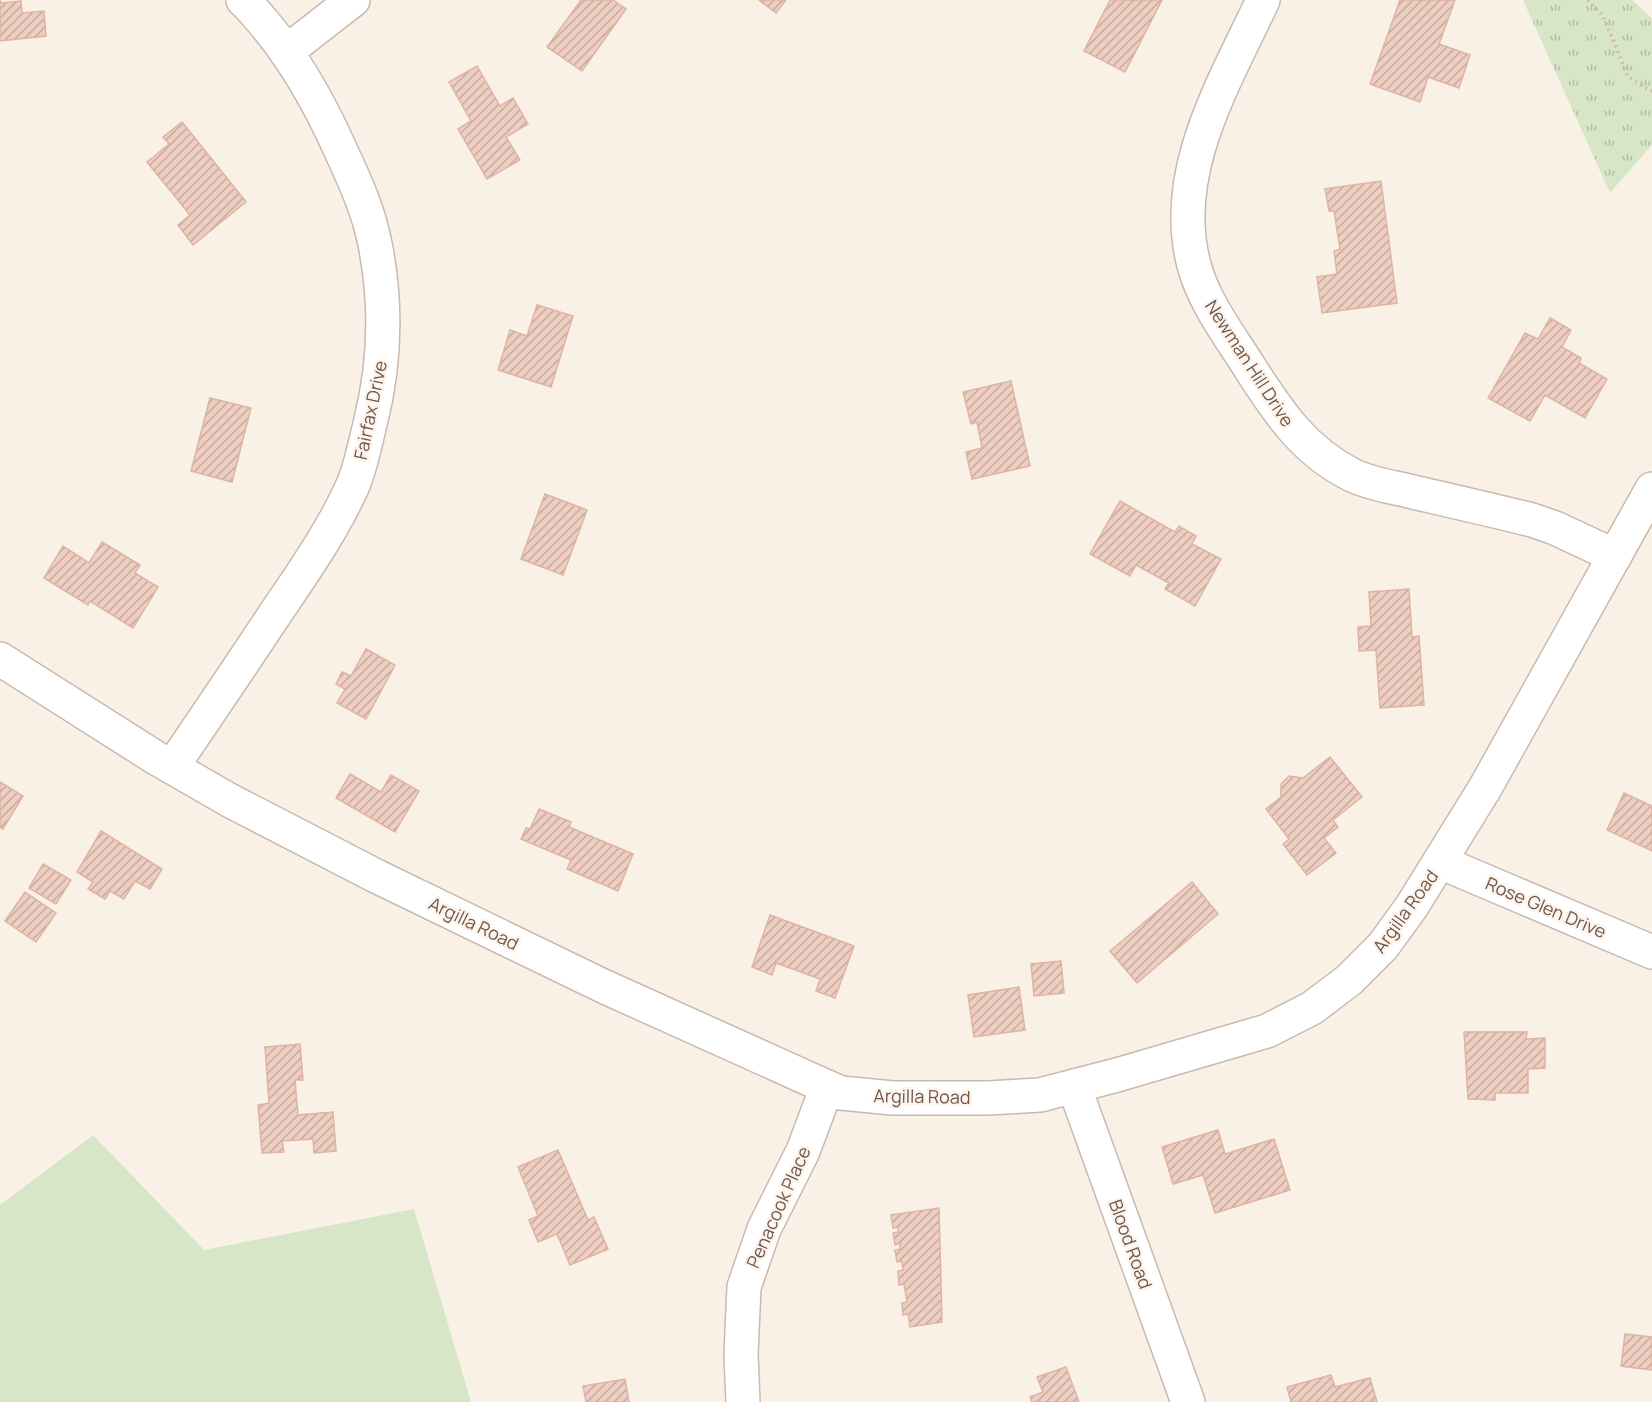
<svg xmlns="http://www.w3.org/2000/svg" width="1652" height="1402" font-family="Manrope,sans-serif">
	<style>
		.grass { fill: #d6e6c6 }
		.park { fill: url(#park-tufts) }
		.building { fill: url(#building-hatch); stroke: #deb4a3; stroke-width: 1.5 }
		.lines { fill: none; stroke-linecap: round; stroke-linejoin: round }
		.minor-casing { stroke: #cbb8ae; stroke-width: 36 }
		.path { stroke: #d1b2a4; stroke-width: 4; stroke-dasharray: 1.5 4.5; stroke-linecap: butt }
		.minor { stroke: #fff; stroke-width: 33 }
		.labels { text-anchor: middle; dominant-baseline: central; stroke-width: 5; stroke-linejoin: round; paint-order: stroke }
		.street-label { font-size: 18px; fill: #71574e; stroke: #fdf5ec }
	</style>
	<defs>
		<pattern id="park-tufts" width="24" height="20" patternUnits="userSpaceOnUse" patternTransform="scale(1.5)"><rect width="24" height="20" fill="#d6e6c6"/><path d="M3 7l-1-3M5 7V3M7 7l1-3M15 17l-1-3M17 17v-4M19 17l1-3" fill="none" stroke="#b2bda3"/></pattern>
		<pattern id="building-hatch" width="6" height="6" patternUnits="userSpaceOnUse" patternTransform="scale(1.5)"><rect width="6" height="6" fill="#edcec1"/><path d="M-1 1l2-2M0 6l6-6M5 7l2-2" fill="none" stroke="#c4aa9f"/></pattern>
	</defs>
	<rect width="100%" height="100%" fill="#faf1e6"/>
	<polygon class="grass" points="93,1135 204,1250 414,1209 471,1402 0,1402 0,1205"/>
	<polygon class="park" points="1523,0 1632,0 1652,18 1652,145 1610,193"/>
	<g class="building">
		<polygon points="0,0 1,3 21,1 22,13 44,11 46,36 0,41"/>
		<polygon points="581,0 613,0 626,9 582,71 547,47"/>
		<polygon points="759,0 786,0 776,13"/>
		<polygon points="1110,0 1162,0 1125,72 1084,51"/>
		<polygon points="1400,0 1455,0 1439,44 1470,55 1459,88 1428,77 1420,102 1370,84"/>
		<polygon points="477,66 500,106 513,98 528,124 506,137 520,160 487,179 458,129 471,121 449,82"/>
		<polygon points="182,122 246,202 193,245 178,225 190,215 147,162 169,144 163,137"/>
		<polygon points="1381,181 1397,303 1322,313 1317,277 1337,274 1334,251 1340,249 1334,211 1329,211 1325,189"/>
		<polygon points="537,305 573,316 551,387 498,370 510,330 527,336"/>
		<polygon points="1550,318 1571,330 1562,347 1581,358 1579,363 1607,379 1585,418 1545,395 1530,421 1488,398 1525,333 1538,339"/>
		<polygon points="1011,381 1030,466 972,479 966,452 982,448 977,422 971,424 963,392"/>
		<polygon points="210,398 251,408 232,482 191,471"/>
		<polygon points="545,494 587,510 563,575 521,559"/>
		<polygon points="1120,501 1175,532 1179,526 1196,536 1192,544 1221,559 1195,606 1165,589 1169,583 1136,565 1130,576 1090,554"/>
		<polygon points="102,542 140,565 135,573 158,587 133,628 90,601 88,605 44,578 63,546 89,563"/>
		<polygon points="1409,589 1412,637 1419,636 1424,705 1380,708 1376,650 1359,651 1358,627 1371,626 1369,592"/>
		<polygon points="366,649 395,665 366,719 337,703 345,689 336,684 342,672 351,676"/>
		<polygon points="1330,757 1362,797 1333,820 1338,827 1324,838 1336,853 1307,875 1283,844 1289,839 1266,809 1281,797 1281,784 1289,776 1303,778"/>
		<polygon points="350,774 381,792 391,775 419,791 395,832 336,798"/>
		<polygon points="0,782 23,796 3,829 0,827"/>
		<polygon points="1624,793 1652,806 1652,851 1607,830"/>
		<polygon points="539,809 571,822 569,827 633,854 618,891 567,869 571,860 521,839 526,828 530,829"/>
		<polygon points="101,831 162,869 150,889 135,881 124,899 110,891 105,899 88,889 93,882 77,872"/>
		<polygon points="43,864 71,880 56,904 29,888"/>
		<polygon points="1192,882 1218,914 1137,983 1110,951"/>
		<polygon points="25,892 56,913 36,942 5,921"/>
		<polygon points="770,915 854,946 835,998 816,991 820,979 776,963 772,975 752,967"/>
		<polygon points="1061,961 1064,993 1034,996 1031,964"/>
		<polygon points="1019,987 1025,1030 974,1037 968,995"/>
		<polygon points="1464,1032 1527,1032 1526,1039 1545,1038 1545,1068 1528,1069 1528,1093 1495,1093 1495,1100 1468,1099"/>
		<polygon points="300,1044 303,1080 295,1080 298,1115 333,1112 336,1151 314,1153 313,1139 282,1141 284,1152 262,1153 258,1105 269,1103 265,1047"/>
		<polygon points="1218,1130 1225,1154 1274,1139 1290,1190 1215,1213 1203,1175 1173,1184 1162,1147"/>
		<polygon points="558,1150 588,1220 594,1217 608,1249 570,1265 557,1234 538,1242 529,1220 538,1216 518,1167"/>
		<polygon points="939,1208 942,1322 910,1327 908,1314 903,1315 902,1303 907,1302 904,1284 899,1285 898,1271 903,1270 902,1261 897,1262 895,1250 900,1249 900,1243 895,1245 893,1233 898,1232 898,1227 893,1228 891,1215"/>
		<polygon points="1625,1334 1652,1337 1652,1370 1621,1366"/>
		<polygon points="1066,1367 1079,1402 1032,1402 1030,1397 1043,1392 1037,1377"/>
		<polygon points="1331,1375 1335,1387 1370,1378 1377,1402 1291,1402 1287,1387"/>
		<polygon points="625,1379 629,1402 586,1402 583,1386"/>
	</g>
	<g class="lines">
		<defs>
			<g id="minor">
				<path d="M1263,0C1225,82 1169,172 1194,265C1204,303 1230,336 1250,368C1278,412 1304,451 1352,475C1370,484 1393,487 1413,492C1452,501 1492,510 1532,520L1555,528L1615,556"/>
				<polyline points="286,52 353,0"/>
				<polyline points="0,659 156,758 229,800 376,876 603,986 827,1087 841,1093 893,1098 988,1098 1040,1095 1117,1075 1267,1031 1312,1008 1349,980 1383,946 1412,906 1485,788 1652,489"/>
				<path d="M172,767C206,717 240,667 273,617C302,574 332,532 353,485C361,466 365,444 370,424C385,365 387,304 375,244C369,212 355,181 341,151C321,106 296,61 264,23C257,15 251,7 243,0"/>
				<polyline points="1440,862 1652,952"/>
				<polyline points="1074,1086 1188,1402"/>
				<polyline points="743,1402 741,1354 744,1287 764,1229 803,1151 827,1087"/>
			</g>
		</defs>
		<use href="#minor" class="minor-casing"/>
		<polyline class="path" points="1588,0 1603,16 1628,76 1642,86 1652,91"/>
		<use href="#minor" class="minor"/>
	</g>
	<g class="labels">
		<g class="street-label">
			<text transform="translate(1250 363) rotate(57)">Newman Hill Drive</text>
			<text transform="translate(370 410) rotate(-78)">Fairfax Drive</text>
			<text transform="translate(1546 907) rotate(23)">Rose Glen Drive</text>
			<text transform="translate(1405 911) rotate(-54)">Argilla Road</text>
			<text transform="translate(474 923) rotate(26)">Argilla Road</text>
			<text transform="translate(922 1096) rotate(1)">Argilla Road</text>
			<text transform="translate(778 1207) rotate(-66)">Penacook Place</text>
			<text transform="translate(1131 1244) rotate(70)">Blood Road</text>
		</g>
	</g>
</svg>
